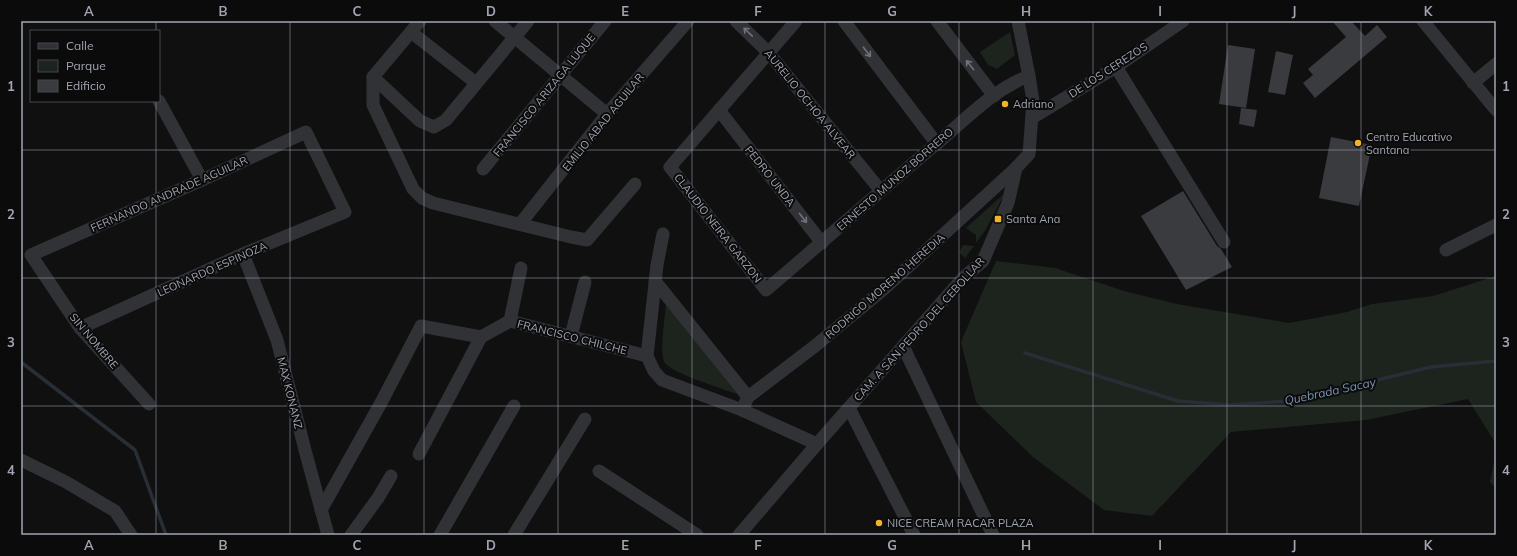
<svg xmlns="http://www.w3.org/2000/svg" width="1517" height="556" font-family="Mulish,sans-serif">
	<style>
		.green { fill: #1c241d }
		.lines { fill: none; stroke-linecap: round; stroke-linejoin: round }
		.stream { stroke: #272e35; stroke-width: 3.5 }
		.building { fill: #3a3b3e }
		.minor { stroke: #313236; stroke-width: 13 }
		.oneway { stroke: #6f727a }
		.grid { fill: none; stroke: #a1a6b2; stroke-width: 1; stroke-opacity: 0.55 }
		.poi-dot { fill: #f0b32a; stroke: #0b0b0c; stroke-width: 1.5 }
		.labels { text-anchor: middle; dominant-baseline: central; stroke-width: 4; stroke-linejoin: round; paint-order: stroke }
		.street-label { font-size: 11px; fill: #a1a6b2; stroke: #0b0b0c }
		.poi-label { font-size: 11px; fill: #a1a6b2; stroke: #0b0b0c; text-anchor: start }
		.water-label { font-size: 12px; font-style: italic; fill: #7893ae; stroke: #0b0b0c }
		.neatline { fill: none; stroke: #a1a6b2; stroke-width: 1.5 }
		.grid-label { font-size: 13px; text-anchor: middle; font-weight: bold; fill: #a1a6b2 }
	</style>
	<rect width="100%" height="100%" fill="#101011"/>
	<g class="green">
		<polygon points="1010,32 1015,55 997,69 988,65 980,52"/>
		<polygon points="1005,193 986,229 976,243 976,235 966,228"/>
		<polygon points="963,245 974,246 965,258 959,252"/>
		<polygon points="996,261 1055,268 1124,291 1177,304 1289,323 1347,312 1372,304 1433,296 1496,276 1496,444 1468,399 1366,420 1231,432 1152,516 1104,510 1033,457 976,402 961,342"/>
		<path d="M666,304L737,394C723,389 672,373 665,363C659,355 665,316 666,304Z"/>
		<polygon points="1496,451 1496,488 1490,482"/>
	</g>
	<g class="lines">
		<g class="stream">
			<polyline points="1025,353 1178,401 1230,405 1290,401 1431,367 1496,361"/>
			<polyline points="21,362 135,450 166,535"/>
		</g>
	</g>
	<g class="building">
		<polygon points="1332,21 1351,21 1365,36 1377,25 1387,37 1315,98 1303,83 1313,75 1308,69 1346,37"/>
		<polygon points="1228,45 1255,49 1246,108 1219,104"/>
		<polygon points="1276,51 1293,55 1285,95 1268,92"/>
		<polygon points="1241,108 1257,110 1254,127 1239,124"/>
		<polygon points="1331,137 1372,145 1359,206 1319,198"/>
		<polygon points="1183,191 1217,246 1221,249 1232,267 1186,290 1141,216"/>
	</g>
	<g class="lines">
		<g class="minor">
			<polyline points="420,21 373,77 373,105 413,189 422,198 433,203 571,237 587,240 635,184"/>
			<polyline points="495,21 607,114"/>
			<polyline points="736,21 768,52 881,191"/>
			<path d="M796,21L670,167L766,290C825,240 882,189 941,140C968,117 996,88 1029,76"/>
			<polyline points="844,21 937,144"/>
			<polyline points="937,21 994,96"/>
			<polyline points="1423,21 1496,110"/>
			<polyline points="411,32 476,83"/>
			<polyline points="1116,67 1224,242"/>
			<polyline points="373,77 420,121 434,127 446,120 528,21"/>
			<polyline points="1473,83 1496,64"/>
			<polyline points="159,101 202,180"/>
			<polyline points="719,110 822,243"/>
			<polyline points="1032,118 1116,67 1183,21"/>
			<polyline points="483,169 605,21"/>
			<polyline points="520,224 607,114 688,21"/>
			<polyline points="1446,250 1496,225"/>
			<polyline points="243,254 277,340 305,450 328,535"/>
			<polyline points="655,281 748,397"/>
			<polyline points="510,321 521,268"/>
			<polyline points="80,328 243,254 345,212 306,132 202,180 31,255 80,328 149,404"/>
			<polyline points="571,336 585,282"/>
			<polyline points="903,346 993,535"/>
			<polyline points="647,356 657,265 663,234"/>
			<polyline points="849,408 914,535"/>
			<polyline points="742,410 748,397 815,346 885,288 1016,168"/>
			<polyline points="419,454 481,337"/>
			<polyline points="21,460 66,482 115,511 131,535"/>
			<polyline points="599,471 697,535"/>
			<polyline points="321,510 382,401 421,326 481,337 510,321 647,356 654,371 662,380 742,410 817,444"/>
			<polyline points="351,535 378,498 391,476"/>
			<polyline points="440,535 514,406"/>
			<polyline points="514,535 585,419"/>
			<polyline points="739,535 817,444 963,278 983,261 1008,203 1016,168 1029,154 1033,101 1029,76 1018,21"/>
		</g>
	</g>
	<defs><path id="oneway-shaft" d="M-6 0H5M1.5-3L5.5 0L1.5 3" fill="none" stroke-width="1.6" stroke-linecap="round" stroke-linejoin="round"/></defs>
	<g class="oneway">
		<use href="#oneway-shaft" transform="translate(748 32) rotate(-136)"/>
		<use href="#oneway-shaft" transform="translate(867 52) rotate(53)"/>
		<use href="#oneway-shaft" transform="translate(970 65) rotate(-128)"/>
		<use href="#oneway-shaft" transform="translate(803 218) rotate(52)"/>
	</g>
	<path class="grid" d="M156,21V31M290,21V535M424,21V535M558,21V535M692,21V535M825,21V535M959,21V535M1093,21V535M1227,21V535M1361,21V535M156,101V535M21,150H1496M21,278H1496M21,406H1496"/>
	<g class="poi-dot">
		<circle cx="1005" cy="104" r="4"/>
		<circle cx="1358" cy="143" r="4"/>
		<rect x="994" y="215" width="8" height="8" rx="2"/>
		<circle cx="879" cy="523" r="4"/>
	</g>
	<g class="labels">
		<g class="street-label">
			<text transform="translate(1108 70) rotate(-33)">DE LOS CEREZOS</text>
			<text transform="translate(544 95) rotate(-51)">FRANCISCO ARIZAGA LUQUE</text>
			<text transform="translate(810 104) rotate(51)">AURELIO OCHOA ALVEAR</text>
			<text transform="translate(603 122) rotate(-51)">EMILIO ABAD AGUILAR</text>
			<text transform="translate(770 176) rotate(52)">PEDRO UNDA</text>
			<text transform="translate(895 179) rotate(-41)">ERNESTO MUNOZ BORRERO</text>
			<text transform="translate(169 194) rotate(-24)">FERNANDO ANDRADE AGUILAR</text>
			<text transform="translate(718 228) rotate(52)">CLAUDIO NEIRA GARZON</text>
			<text transform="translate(212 269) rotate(-24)">LEONARDO ESPINOZA</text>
			<text transform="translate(885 286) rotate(-41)">RODRIGO MORENO HEREDIA</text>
			<text transform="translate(919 329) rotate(-48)">CAM. A SAN PEDRO DEL CEBOLLAR</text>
			<text transform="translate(572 337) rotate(14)">FRANCISCO CHILCHE</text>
			<text transform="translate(94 341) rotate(50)">SIN NOMBRE</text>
			<text transform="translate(290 393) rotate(76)">MAX KONANZ</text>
		</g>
		<g class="poi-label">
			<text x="1013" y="104">Adriano</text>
			<text x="1366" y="137">Centro Educativo<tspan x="1366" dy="13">Santana</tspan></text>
			<text x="1006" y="219">Santa Ana</text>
			<text x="887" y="523">NICE CREAM RACAR PLAZA</text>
		</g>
		<g class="water-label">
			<text transform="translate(1330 391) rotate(-12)">Quebrada Sacay</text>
		</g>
	</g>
	<rect width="1517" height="556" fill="none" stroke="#0b0b0c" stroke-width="44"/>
	<rect x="30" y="30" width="130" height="72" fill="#0b0b0c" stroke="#47494e"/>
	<rect x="38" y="43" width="20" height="6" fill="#313236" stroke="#47494e"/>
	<text x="66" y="50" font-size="12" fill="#a1a6b2">Calle</text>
	<rect x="38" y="60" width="20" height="12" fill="#1c241d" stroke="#47494e"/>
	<text x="66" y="70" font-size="12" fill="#a1a6b2">Parque</text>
	<rect x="38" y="80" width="20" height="12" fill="#3a3b3e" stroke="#47494e"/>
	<text x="66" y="90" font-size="12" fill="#a1a6b2">Edificio</text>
	<rect x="22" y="22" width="1473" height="512" class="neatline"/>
	<g class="grid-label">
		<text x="89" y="16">A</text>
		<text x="223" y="16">B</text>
		<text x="357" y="16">C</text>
		<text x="491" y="16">D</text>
		<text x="625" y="16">E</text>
		<text x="758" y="16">F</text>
		<text x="892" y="16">G</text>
		<text x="1026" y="16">H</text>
		<text x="1160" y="16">I</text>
		<text x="1294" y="16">J</text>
		<text x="1428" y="16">K</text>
		<text x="11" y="91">1</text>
		<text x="1506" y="91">1</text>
		<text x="11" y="219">2</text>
		<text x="1506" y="219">2</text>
		<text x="11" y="347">3</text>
		<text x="1506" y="347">3</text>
		<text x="11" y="475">4</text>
		<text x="1506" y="475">4</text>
		<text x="89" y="550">A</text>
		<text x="223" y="550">B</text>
		<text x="357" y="550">C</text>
		<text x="491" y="550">D</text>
		<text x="625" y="550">E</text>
		<text x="758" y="550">F</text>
		<text x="892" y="550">G</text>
		<text x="1026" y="550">H</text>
		<text x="1160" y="550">I</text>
		<text x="1294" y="550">J</text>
		<text x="1428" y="550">K</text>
	</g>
</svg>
